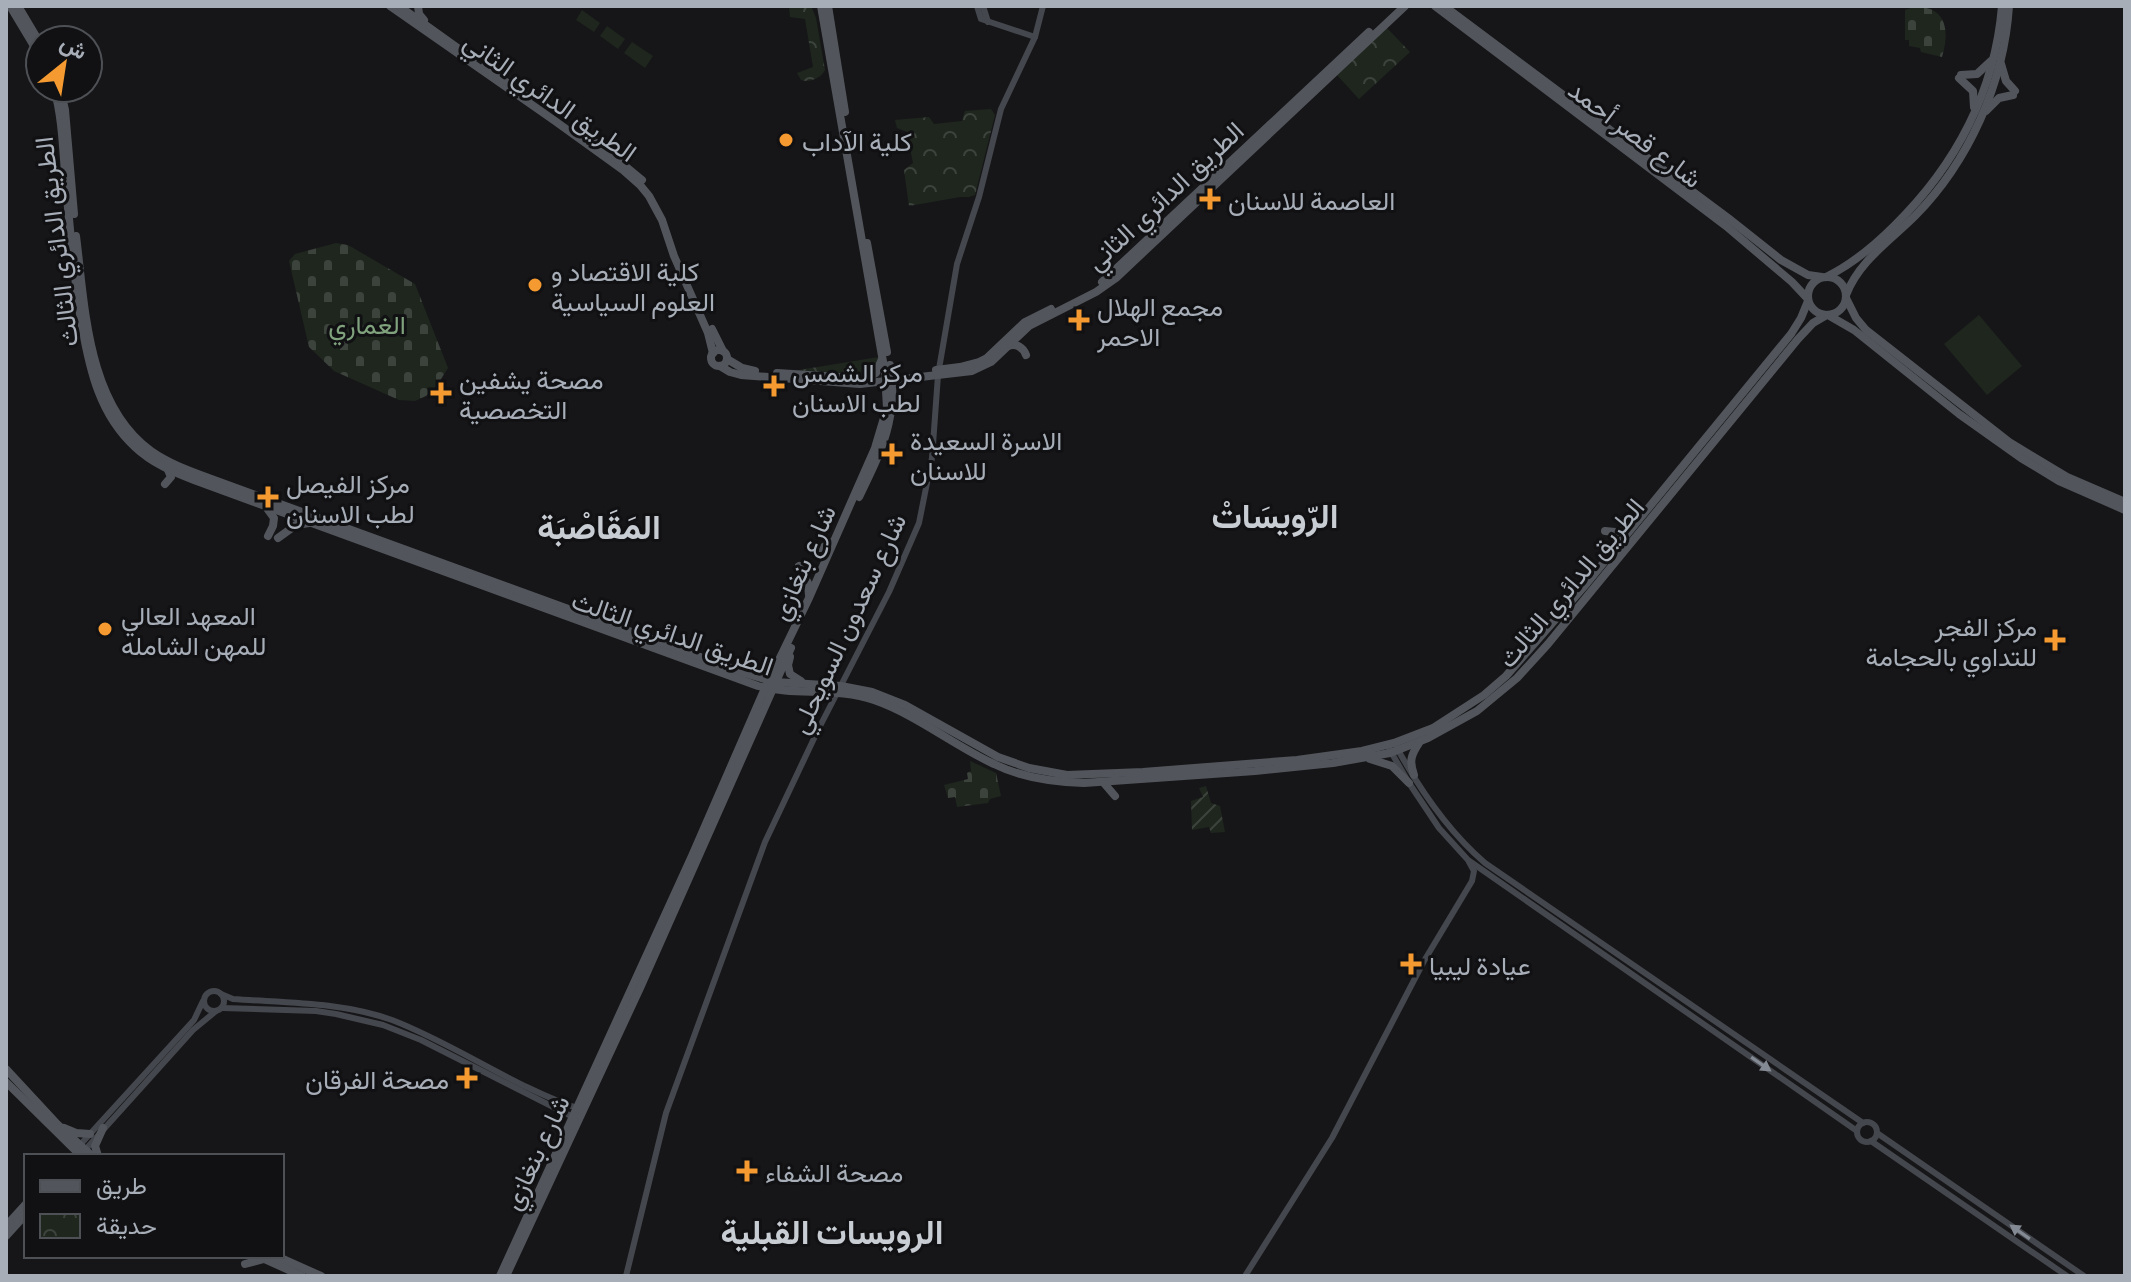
<svg xmlns="http://www.w3.org/2000/svg" width="2131" height="1282" font-family="Barlow,Vazirmatn,sans-serif">
	<style>
		.cemetery { fill: url(#cemetery-stones) }
		.park { fill: url(#park-crowns) }
		.garden { fill: url(#garden-furrows) }
		.pitch { fill: #1e261e }
		.lines { fill: none; stroke-linecap: round; stroke-linejoin: round }
		.secondary { stroke: #44474d; stroke-width: 6 }
		.primary { stroke: #52565c; stroke-width: 8 }
		.oneway { fill: #848a93 }
		.poi-dot { fill: #f59a30; stroke: #111113; stroke-width: 3 }
		.labels { text-anchor: middle; dominant-baseline: central; stroke-width: 6; stroke-linejoin: round; paint-order: stroke }
		.street-label { font-size: 26px; fill: #a7aeb8; stroke: #111113 }
		.poi-label { font-size: 26px; fill: #a7aeb8; stroke: #111113; text-anchor: start }
		.park-label { font-size: 26px; fill: #80a37e; stroke: #111113 }
		.district-label { font-size: 34px; font-weight: bold; fill: #c8cdd4; stroke: #111113 }
	</style>
	<defs>
		<pattern id="cemetery-stones" width="16" height="16" patternUnits="userSpaceOnUse" patternTransform="scale(2)"><rect width="16" height="16" fill="#1e261e"/><path d="M2 7V4a2 2 0 0 1 4 0v3zM10 15v-3a2 2 0 0 1 4 0v3z" fill="#3c433d"/></pattern>
		<pattern id="park-crowns" width="20" height="18" patternUnits="userSpaceOnUse" patternTransform="scale(2)"><rect width="20" height="18" fill="#1e261e"/><path d="M2 6a3 3 0 1 1 6 0M12 15a3 3 0 1 1 6 0" fill="none" stroke="#3c433d"/></pattern>
		<pattern id="garden-furrows" width="10" height="10" patternUnits="userSpaceOnUse" patternTransform="scale(2)"><rect width="10" height="10" fill="#1e261e"/><path d="M-1 1l2-2M0 10L10 0M9 11l2-2" fill="none" stroke="#3c433d"/></pattern>
	</defs>
	<rect width="100%" height="100%" fill="#161618"/>
	<g class="cemetery">
		<path d="M1914,7C1947,5 1950,32 1942,57L1921,52L1920,48L1909,46V40H1905V10Z"/>
		<polygon points="336,243 348,245 415,284 448,368 436,387 426,396 415,401 399,400 334,371 309,347 289,261 295,254"/>
		<polygon points="970,761 996,773 1001,796 990,799 988,803 957,807 955,797 948,798 944,785 968,779 967,773 971,771"/>
	</g>
	<g class="park">
		<path d="M789,6H811L816,18L825,70C821,78 810,83 801,80L797,73L813,67L805,19L790,17Z"/>
		<polygon points="1386,27 1410,52 1359,99 1336,74"/>
		<polygon points="991,109 995,115 975,195 969,197 960,197 909,206 904,170 913,163 907,132 897,128 895,120 929,117 934,124 962,121 965,111"/>
		<polygon points="879,357 878,369 864,377 793,371"/>
	</g>
	<polygon class="garden" points="1206,786 1211,803 1220,806 1225,832 1211,833 1209,827 1192,830 1191,801 1203,797 1199,788"/>
	<g class="pitch">
		<polygon points="582,10 600,23 594,32 576,20"/>
		<polygon points="607,26 625,39 618,49 600,36"/>
		<polygon points="632,42 653,56 645,68 624,53"/>
		<polygon points="1979,315 2022,366 1987,395 1944,344"/>
	</g>
	<g class="lines">
		<g class="secondary">
			<polyline points="977,6 981,19 1035,37"/>
			<polyline points="983,6 988,22"/>
			<polyline points="939,369 957,264 979,197 1001,109 1035,37 1043,6"/>
			<polyline points="1387,745 1409,783 1439,828 1468,860 1857,1131"/>
			<path d="M1397,748C1420,790 1449,832 1485,863L1863,1123"/>
			<circle cx="214" cy="1001" r="10"/>
			<path d="M221,994L233,999C287,1003 341,1002 392,1020C455,1044 514,1087 577,1108"/>
			<polyline points="222,1008 316,1011 336,1014 383,1025 421,1040 573,1117"/>
			<circle cx="1867" cy="1132" r="10"/>
			<polyline points="1877,1133 2084,1276"/>
			<polyline points="1871,1141 2067,1276"/>
			<polyline points="79,1146 194,1020 203,1001"/>
			<polyline points="85,1150 193,1030 216,1011"/>
			<polyline points="626,1276 666,1113 765,842 818,730 889,592 919,523 932,458 938,375"/>
			<polyline points="1245,1276 1332,1138 1424,961 1472,881 1474,871 1469,862"/>
		</g>
		<g class="primary">
			<polyline points="10,6 40,56"/>
			<polyline points="18,6 40,43"/>
			<polyline points="390,6 555,121 623,170 640,185 649,196 662,220 674,256 708,333 713,353"/>
			<polyline points="399,6 473,59"/>
			<polyline points="418,6 419,14 424,20"/>
			<polyline points="828,6 845,112"/>
			<polyline points="1435,6 1726,226 1792,282 1807,298"/>
			<polyline points="1444,6 1728,218 1781,260 1808,275 1822,277"/>
			<polyline points="2001,64 2006,81 2015,91"/>
			<polyline points="484,67 529,98"/>
			<polyline points="1961,75 1977,74 1991,61"/>
			<polyline points="1959,78 1973,91 1974,107"/>
			<path d="M54,88C63,120 63,153 66,185C70,232 74,280 82,326C90,371 100,415 135,447C152,463 173,472 194,480L758,686C796,696 837,687 874,700C917,715 953,745 994,764C1022,778 1054,782 1084,783L1255,771L1333,763L1390,753L1428,738L1477,711L1517,678L1548,644L1798,339L1813,323L1825,316"/>
			<polyline points="60,88 65,110 74,214"/>
			<polyline points="1986,111 1999,98 2013,95"/>
			<polyline points="576,130 602,147 642,180"/>
			<path d="M76,236C85,307 87,405 151,451C168,463 187,470 206,477L744,673L775,682L841,686L872,692L905,705L998,757L1029,768L1067,775L1143,772L1297,760L1362,751L1394,743L1433,728L1484,695L1506,676L1587,583L1791,334L1801,318L1808,301"/>
			<polyline points="867,243 887,352"/>
			<circle cx="1827" cy="296" r="19"/>
			<path d="M1826,277C1853,264 1874,246 1895,225C1956,165 1995,91 2002,6"/>
			<polyline points="1102,282 1369,32"/>
			<path d="M1846,295C1859,261 1890,241 1915,216C1969,161 2004,83 2009,6"/>
			<polyline points="1846,298 1856,318 1866,330 2009,442 2067,477 2125,502"/>
			<polyline points="1828,315 1854,330 1959,414 2021,458 2059,481 2125,510"/>
			<polyline points="712,329 723,351"/>
			<path d="M1008,346C1016,343 1023,347 1026,355"/>
			<circle cx="719" cy="358" r="8"/>
			<polyline points="727,359 742,368 755,371"/>
			<polyline points="720,366 730,372 741,375 860,384 972,371 991,362 1029,326 1096,292 1116,278 1405,6"/>
			<polyline points="936,370 960,367 979,362 987,358 1025,322 1051,309"/>
			<polyline points="777,373 855,378"/>
			<polyline points="867,378 876,373 882,359"/>
			<polyline points="165,484 171,477 168,470"/>
			<path d="M859,497C881,452 899,416 890,365"/>
			<polyline points="266,507 274,518 273,526 268,536"/>
			<polyline points="1605,531 1615,532 1628,531"/>
			<polyline points="278,538 296,525 309,523"/>
			<polyline points="809,548 822,548 832,542"/>
			<polyline points="799,566 808,583 809,595"/>
			<polyline points="790,657 788,665 790,674 801,681"/>
			<polyline points="1370,759 1392,766 1409,783"/>
			<path d="M1414,775C1409,761 1411,755 1419,743"/>
			<polyline points="1103,782 1115,796"/>
			<polyline points="6,1069 57,1124 92,1156"/>
			<polyline points="6,1082 81,1156"/>
			<polyline points="64,1128 76,1133 90,1134"/>
			<polyline points="98,1156 95,1146 103,1128"/>
			<polyline points="6,1226 26,1204"/>
			<polyline points="6,1236 26,1214"/>
			<polyline points="258,1256 302,1276"/>
			<polyline points="276,1256 321,1276"/>
			<polyline points="245,1264 264,1259"/>
			<polyline points="500,1276 692,856 762,695 809,598 875,448 887,408 885,373 821,6"/>
			<polyline points="506,1276 640,988 791,648"/>
		</g>
	</g>
	<defs><path id="oneway-solid" d="M-6-.8H1V-3.2L6.5 0L1 3.2V.8H-6Z" transform="scale(2)"/></defs>
	<g class="oneway">
		<use href="#oneway-solid" transform="translate(1761 1064) rotate(35)"/>
		<use href="#oneway-solid" transform="translate(2020 1232) rotate(-145)"/>
	</g>
	<g class="poi-dot">
		<circle cx="786" cy="140" r="8"/>
		<path d="M1206 187h8v8h8v8h-8v8h-8v-8h-8v-8h8z"/>
		<circle cx="535" cy="285" r="8"/>
		<path d="M1075 308h8v8h8v8h-8v8h-8v-8h-8v-8h8z"/>
		<path d="M770 374h8v8h8v8h-8v8h-8v-8h-8v-8h8z"/>
		<path d="M437 381h8v8h8v8h-8v8h-8v-8h-8v-8h8z"/>
		<path d="M888 442h8v8h8v8h-8v8h-8v-8h-8v-8h8z"/>
		<path d="M264 485h8v8h8v8h-8v8h-8v-8h-8v-8h8z"/>
		<circle cx="105" cy="629" r="8"/>
		<path d="M2051 628h8v8h8v8h-8v8h-8v-8h-8v-8h8z"/>
		<path d="M1407 952h8v8h8v8h-8v8h-8v-8h-8v-8h8z"/>
		<path d="M463 1066h8v8h8v8h-8v8h-8v-8h-8v-8h8z"/>
		<path d="M743 1159h8v8h8v8h-8v8h-8v-8h-8v-8h8z"/>
	</g>
	<g class="labels">
		<g class="street-label">
			<text transform="translate(551 96) rotate(35)">الطريق الدائري الثاني</text>
			<text transform="translate(1636 133) rotate(37)">شارع قصر أحمد</text>
			<text transform="translate(1164 195) rotate(-43)">الطريق الدائري الثاني</text>
			<text transform="translate(55 242) rotate(-97)">الطريق الدائري الثالث</text>
			<text transform="translate(802 562) rotate(-66)">شارع بنغازي</text>
			<text transform="translate(1570 582) rotate(-50)">الطريق الدائري الثالث</text>
			<text transform="translate(847 623) rotate(-65)">شارع سعدون السويحلي</text>
			<text transform="translate(673 632) rotate(19)">الطريق الدائري الثالث</text>
			<text transform="translate(535 1152) rotate(-65)">شارع بنغازي</text>
		</g>
		<g class="poi-label">
			<text x="802" y="140">كلية الآداب</text>
			<text x="1228" y="199">العاصمة للاسنان</text>
			<text x="551" y="270">كلية الاقتصاد و<tspan x="551" dy="30">العلوم السياسية</tspan></text>
			<text x="1097" y="305">مجمع الهلال<tspan x="1097" dy="30">الاحمر</tspan></text>
			<text x="792" y="371">مركز الشمس<tspan x="792" dy="30">لطب الاسنان</tspan></text>
			<text x="459" y="378">مصحة يشفين<tspan x="459" dy="30">التخصصية</tspan></text>
			<text x="910" y="439">الاسرة السعيدة<tspan x="910" dy="30">للاسنان</tspan></text>
			<text x="286" y="482">مركز الفيصل<tspan x="286" dy="30">لطب الاسنان</tspan></text>
			<text x="121" y="614">المعهد العالي<tspan x="121" dy="30">للمهن الشامله</tspan></text>
			<text x="2037" y="625" text-anchor="end">مركز الفجر<tspan x="2037" dy="30">للتداوي بالحجامة</tspan></text>
			<text x="1429" y="964">عيادة ليبيا</text>
			<text x="449" y="1078" text-anchor="end">مصحة الفرقان</text>
			<text x="765" y="1171">مصحة الشفاء</text>
		</g>
		<g class="park-label">
			<text x="367" y="323">الغماري</text>
		</g>
		<g class="district-label">
			<text x="1275" y="514">الرّويسَاتْ</text>
			<text x="599" y="525">المَقَاصْبَة</text>
			<text x="832" y="1230">الرويسات القبلية</text>
		</g>
	</g>
	<rect width="2131" height="1282" fill="none" stroke="#a7aeb8" stroke-width="16"/>
	<rect x="24" y="1154" width="260" height="104" fill="#111113" stroke="#4d5055" stroke-width="2"/>
	<rect x="40" y="1180" width="40" height="12" fill="#52565c" stroke="#4d5055" stroke-width="2"/>
	<text x="96" y="1194" font-size="24" fill="#a7aeb8">طريق</text>
	<rect x="40" y="1214" width="40" height="24" fill="url(#park-crowns)" stroke="#4d5055" stroke-width="2"/>
	<text x="96" y="1234" font-size="24" fill="#a7aeb8">حديقة</text>
	<g transform="translate(64 64) rotate(30)"><circle r="38" fill="#111113" stroke="#4d5055" stroke-width="2"/>
	<path d="M0-6L14 30L0 20L-14 30Z" fill="#f59a30"/>
	<text y="-12" font-size="22" font-weight="bold" text-anchor="middle" fill="#a7aeb8">ش</text>
	</g>
</svg>
